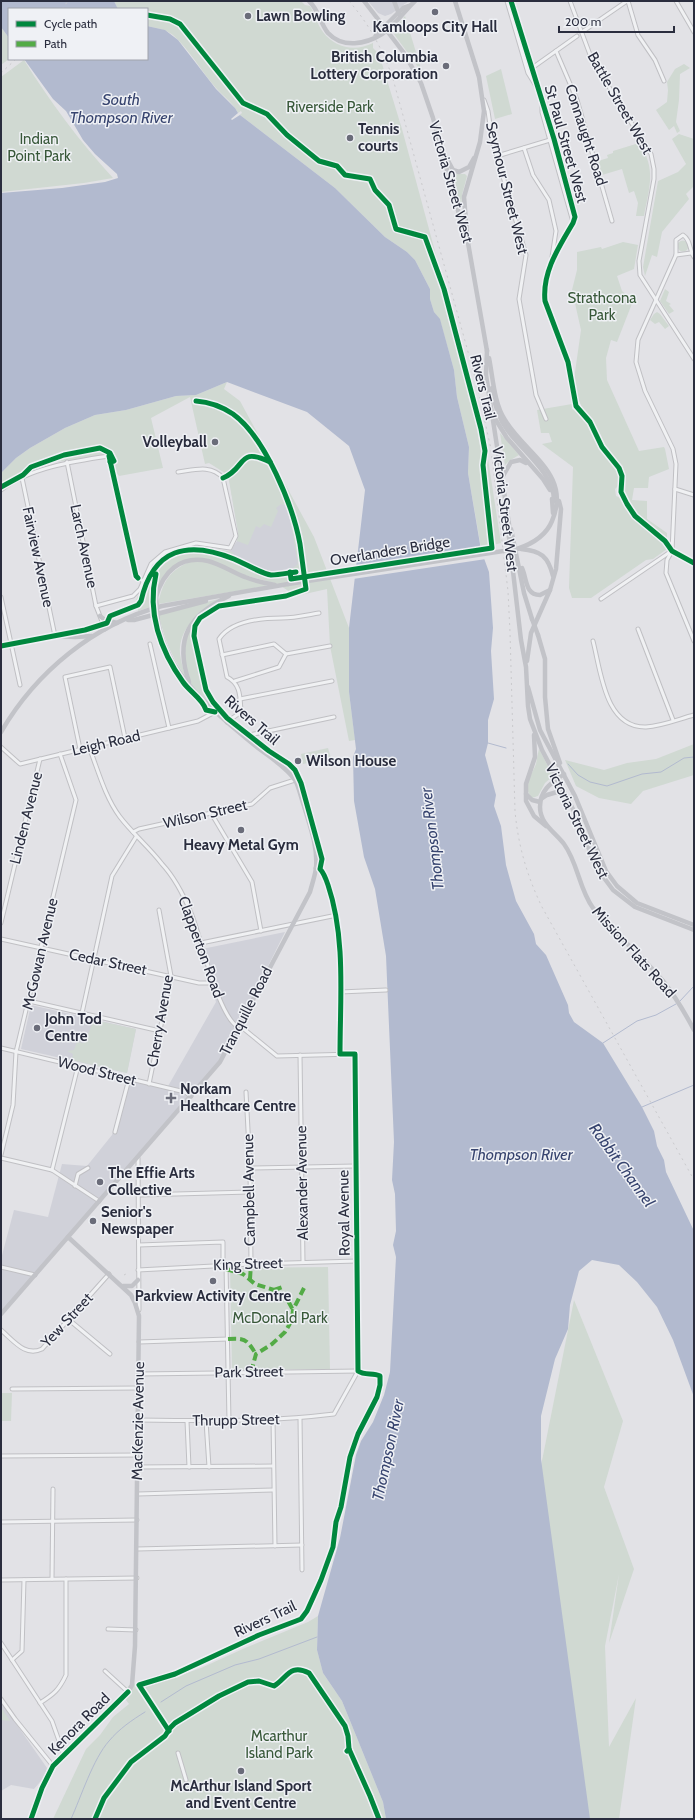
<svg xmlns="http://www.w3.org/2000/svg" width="695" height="1820" font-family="Cabin,sans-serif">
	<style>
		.built { fill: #d0d1d9 }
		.green { fill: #d0d9d2 }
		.water { fill: #b2bacf }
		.pier { fill: #e2e2e6 }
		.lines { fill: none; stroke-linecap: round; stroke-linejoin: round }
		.stream { stroke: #b2bacf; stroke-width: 1 }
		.street-casing { stroke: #c0c0c4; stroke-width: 5 }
		.street { stroke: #f0f1f3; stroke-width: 3 }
		.secondary { stroke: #c2c3c8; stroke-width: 4.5 }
		.rail { stroke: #cacacd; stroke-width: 1; stroke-dasharray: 2 4; stroke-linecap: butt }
		.secondary-bridge { stroke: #c2c3c8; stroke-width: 4.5 }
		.quiet { stroke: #53ab46; stroke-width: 4; stroke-dasharray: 8 4; stroke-linecap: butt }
		.cycleway-casing { stroke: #eff1f5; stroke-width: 8 }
		.cycleway { stroke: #00873e; stroke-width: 5 }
		.poi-dot { fill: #6a6c79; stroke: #eff1f5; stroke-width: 1.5 }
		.labels { text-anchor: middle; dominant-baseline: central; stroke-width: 3; stroke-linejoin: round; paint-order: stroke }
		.poi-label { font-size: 15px; font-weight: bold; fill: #2a2d3e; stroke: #eff1f5; text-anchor: start }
		.street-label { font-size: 15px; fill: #2a2d3e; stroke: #eff1f5 }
		.park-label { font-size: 15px; fill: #385839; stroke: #eff1f5 }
		.water-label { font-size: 16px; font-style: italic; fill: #37446f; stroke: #eff1f5 }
	</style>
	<rect width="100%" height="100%" fill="#e2e2e6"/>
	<g class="built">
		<polygon points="368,1 409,1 391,14 385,16 378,13"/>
		<polygon points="229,478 287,506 301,568 270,577 227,555 237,541 238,532"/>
		<polygon points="285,932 220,1062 1,1314 1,1259 14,1210 48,1217 62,1164 87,1166 112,1135 129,1079 167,1088 216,1002 202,949"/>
		<polygon points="31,1005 136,1029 127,1073 21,1049"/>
		<polygon points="1,1702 47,1768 45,1776 34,1789 11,1785 1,1791"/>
	</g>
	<g class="green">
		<path d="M114,1H301L305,5L310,6C315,14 317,24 323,32C335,48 355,52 373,43V48L379,54L402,129L484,433L501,543L481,548L468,473L469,447L457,397L454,370L440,320L434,312L430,299V289L415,260L407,252L385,237L335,188L240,115L232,121L242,113L241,111L238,113C233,103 223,96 216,88C201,71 190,50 173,35C165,29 156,28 147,26V9H118Z"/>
		<polygon points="405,16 425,82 418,67 394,34 395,28"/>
		<polygon points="1,27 9,38 9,59 1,65"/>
		<path d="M24,60C50,102 80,142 113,178L84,183L1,192V77Z"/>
		<polygon points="684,64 690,68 680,74 679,100 676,122 680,131 677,133 674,126 669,130 656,110 667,102 668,90 667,82 675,69"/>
		<polygon points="501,69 512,114 495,119 486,76"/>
		<polygon points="679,134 694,139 694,186 686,194 689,199 662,232 657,257 652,255 645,276 643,267 658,181 678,172 686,164 672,139"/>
		<path d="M639,143C657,169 649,188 644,216H636L638,203L634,191L629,193L622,169L602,175L598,161L608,158L607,155L613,153V151Z"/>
		<polygon points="451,174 465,174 467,176 462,195 461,209"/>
		<circle cx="683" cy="246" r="5.5"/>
		<polygon points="623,242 638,245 634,269 617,276 622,291 633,301 617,342 611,340 606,358 607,380 639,451 664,447 665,449 669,469 649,477 648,488 634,488 632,500 647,501 647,519 667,533 667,540 644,523 628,504 623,493 622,472 605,450 593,424 581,408 581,405 576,395 573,386 581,330 572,290 577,270 577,252 601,247 602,249"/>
		<polygon points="665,289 669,292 666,301 671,304 669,305 674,311 669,314 660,301"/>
		<polygon points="657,312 660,314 669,326 665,329 659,322 655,324 650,320 654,314"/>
		<path d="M227,382L224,389L240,401L314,537L349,628V692L355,740L349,741L330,646L327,589L296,596L278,584L244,575L209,560L178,563L157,590L154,606L138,611L136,600C142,588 147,574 156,564C176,541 206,547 232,552L234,557C253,565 280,581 298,564L289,513L287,506L281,504L276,508L278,511L271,527L264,524L260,528L256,526L248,545L237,541L238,532L228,475L209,463L205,464L190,397L151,418L163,468L119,476L113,468L109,454L30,466L22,474L1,485V473L16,458L30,448L65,428L95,415L126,410L176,396L196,395Z"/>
		<polygon points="568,386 570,386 573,400 572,409 576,411 580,410 591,426 601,448 617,467 621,476 620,484 615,489 616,496 623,499 641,524 667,546 667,549 653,559 646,560 591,598 572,598 569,588 573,467 542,444 552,442 549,433 541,433 537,410 572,404"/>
		<polygon points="500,433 519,455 509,461 505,465"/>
		<path d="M191,561L209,562L267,586L158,604C163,581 169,571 191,561Z"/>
		<path d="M218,599C200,612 178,628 180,654C181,661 183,669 185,676C171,655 164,639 159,615Z"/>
		<path d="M194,622L210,705C205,699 195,692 191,684C181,664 183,640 194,622Z"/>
		<polygon points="694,744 694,775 643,791 631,804 599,798 576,786 565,760 604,770 627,763 656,759"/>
		<polygon points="328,748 331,758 303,764 301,754"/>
		<path d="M539,749L553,776L545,783L538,796L532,798C522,789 532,774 536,764C537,759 538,753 539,749Z"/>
		<polygon points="94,1020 136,1029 127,1073 72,1060 73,1054 67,1051 74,1050 77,1042 84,1043"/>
		<polygon points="328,1267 330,1369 232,1370 230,1268"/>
		<polygon points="574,1300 623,1421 604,1487 634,1569 609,1643 619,1574 605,1646 609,1747 636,1698 619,1819 579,1819 528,1531"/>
		<polygon points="1,1393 12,1393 11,1421 1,1421"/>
		<polygon points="318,1616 317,1650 323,1673 342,1701 383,1802 386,1819 53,1819 86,1749 100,1735 113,1717 129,1704 126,1700 128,1686 141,1681 149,1686 201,1668 245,1648 308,1622"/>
		<polygon points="1,1707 10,1721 1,1720"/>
	</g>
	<g class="water">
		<polygon points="1,1 114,1 118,9 9,9 9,38 1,27"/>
		<polygon points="147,26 165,30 178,40 216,89 235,108 238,113 231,119 232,120 240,115 335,188 385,237 407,252 415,260 430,289 430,299 434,312 440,319 454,370 457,397 469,447 468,473 481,550 489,572 493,628 491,651 494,699 488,720 488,743 485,755 496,795 494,806 501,826 506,865 516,901 534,934 536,944 546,955 568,1005 569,1013 574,1022 603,1043 642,1107 654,1131 657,1146 664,1160 666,1172 694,1231 694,1397 673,1340 657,1307 637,1282 619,1265 592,1260 579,1271 570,1305 568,1329 555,1359 541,1416 541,1459 590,1819 386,1819 383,1802 342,1701 323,1673 317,1650 318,1616 340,1538 356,1455 361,1441 373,1422 384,1395 390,1372 396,1257 393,1245 396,1231 395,1194 392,1180 394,1142 386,956 375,889 364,857 354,801 353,757 356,749 349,692 349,628 365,490 349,446 307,412 227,382 196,395 176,396 126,410 95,415 65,428 30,448 16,458 1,473 1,193 62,188 105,182 118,178 117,174 95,154 83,140 66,111 53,99 24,59 147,59"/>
	</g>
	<polygon class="pier" points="483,548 486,559 353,579 354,568"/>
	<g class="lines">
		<g class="stream">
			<polyline points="488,743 506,748"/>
			<polyline points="568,764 578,775 590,782 607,786 642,774 661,772 684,758 694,757"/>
			<polyline points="680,1001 694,986"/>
			<polyline points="603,1043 637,1021 656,1015 676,1004"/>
			<polyline points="642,1107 694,1085"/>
			<polyline points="161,1702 186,1686 235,1665 259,1659 317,1637"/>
			<path d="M71,1819C81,1797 93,1759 109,1741C119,1729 132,1720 145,1712"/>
		</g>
		<defs>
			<g id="street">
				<polyline points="507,1 528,73 536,86"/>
				<path d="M511,1L554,139L575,217L573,223C559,247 542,272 545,301L568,362L576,406"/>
				<polyline points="570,1 592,60 651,154 654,169 654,179 639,261 640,275 694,359"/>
				<polyline points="628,1 638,35 655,60 664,81"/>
				<polyline points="676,1 694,32"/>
				<polyline points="582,32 627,1"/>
				<polyline points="556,51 577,100 612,221"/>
				<polyline points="532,68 577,36"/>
				<polyline points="484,100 488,111 492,139 526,255 519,299 536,395 546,419"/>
				<polyline points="542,104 542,112 573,222"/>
				<polyline points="524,148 533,175 549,200 556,231 552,257"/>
				<polyline points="497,156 550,140"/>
				<polyline points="691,253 676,255 638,340 636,362 645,391 673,449 676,464 672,551 667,560 666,573 694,641"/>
				<path d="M676,255V240L683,235C691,240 689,250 694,257"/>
				<polyline points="67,462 96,606 105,629"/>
				<polyline points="675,489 694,495"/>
				<path d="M1,490C29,468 74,461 109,456L136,576L143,581"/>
				<polyline points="672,551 694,563"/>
				<polyline points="1,597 20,685"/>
				<polyline points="601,599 670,552"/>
				<path d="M96,606L133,596L140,589L151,564L165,552L196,543L230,548L236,536L223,478C211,464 194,470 178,472"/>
				<polyline points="638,629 673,720"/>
				<path d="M593,641C601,672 605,728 646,727C662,726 679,719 694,715"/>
				<polyline points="150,644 169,728"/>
				<polyline points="1,646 55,636 22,478"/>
				<polyline points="286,654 330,646"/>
				<polyline points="222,655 274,644 286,654"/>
				<polyline points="235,681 279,667 286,654"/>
				<polyline points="240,699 332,681"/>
				<path d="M227,722L241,712C240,697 241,684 227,677L219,639C231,621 262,618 282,618C294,618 307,615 319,613"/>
				<polyline points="245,736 334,717"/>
				<polyline points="1,747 20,764 198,721 215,712"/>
				<path d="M89,747C98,770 105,797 120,817C133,834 149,847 162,864C175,878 184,896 191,913C201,937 218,1016 238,1027"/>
				<polyline points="80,749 65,677 110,667 125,738"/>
				<polyline points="213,813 214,818 252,882 261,931"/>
				<polyline points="133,832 139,829 252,804 270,788 295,780"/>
				<path d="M316,868L321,870C348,908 340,1007 340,1054"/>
				<polyline points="1,923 40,759"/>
				<polyline points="1,939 199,983 214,983"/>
				<polyline points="201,943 337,915"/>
				<polyline points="340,992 386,990"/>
				<polyline points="29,1001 160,1031"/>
				<polyline points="82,1013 112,876 136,837"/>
				<polyline points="1,1048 185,1092 191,1096"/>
				<polyline points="300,1055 303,1262"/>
				<polyline points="149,1084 171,976 159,910"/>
				<polyline points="246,1092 250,1168 251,1264"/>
				<polyline points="115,1132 129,1079"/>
				<polyline points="1,1155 13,1105 16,1052 76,800 60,754"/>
				<polyline points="1,1158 52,1170 99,1201"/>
				<polyline points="138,1158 139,1310"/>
				<polyline points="250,1168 355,1166"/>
				<polyline points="52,1170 78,1066"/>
				<polyline points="75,1186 78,1174 88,1168"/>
				<polyline points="139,1195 250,1192"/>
				<polyline points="139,1245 223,1242 223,1265"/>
				<polyline points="226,1265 229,1421"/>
				<polyline points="1,1267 35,1275"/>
				<polyline points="138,1270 251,1264 357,1261"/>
				<polyline points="68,1319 110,1354"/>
				<path d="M1,1330C14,1341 25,1357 42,1349L109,1274"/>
				<polyline points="139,1342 228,1339"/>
				<polyline points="139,1374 358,1371"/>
				<polyline points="12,1389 138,1388"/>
				<polyline points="300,1418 302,1570"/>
				<polyline points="273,1419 275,1546"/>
				<path d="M138,1420C203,1421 269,1422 334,1414L358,1371L355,1054L277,1056L239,1025"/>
				<polyline points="187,1421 189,1467"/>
				<polyline points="206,1421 209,1467"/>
				<polyline points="1,1456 138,1455"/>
				<polyline points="137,1467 273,1466"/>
				<polyline points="138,1494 273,1490"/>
				<polyline points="1,1522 137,1520"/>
				<polyline points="137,1549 302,1545"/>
				<polyline points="52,1579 53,1489"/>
				<polyline points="1,1580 137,1578"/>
				<polyline points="108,1629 136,1630"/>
				<polyline points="1,1643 52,1721 64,1755"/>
				<polyline points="12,1660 22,1651 24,1580"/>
				<polyline points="105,1671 128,1692"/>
				<polyline points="1,1699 15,1719 53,1766"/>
				<path d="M40,1703C54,1694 59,1690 66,1675V1579"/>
				<polyline points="178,1753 186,1780"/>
			</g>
		</defs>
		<use href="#street" class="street-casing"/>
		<use href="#street" class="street"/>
		<g class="secondary">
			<path d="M309,1C319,10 320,23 328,33C343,49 366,44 382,34C395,26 404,11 415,1"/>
			<polyline points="364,1 404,53 421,83 433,118 463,229 467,237 487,351"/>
			<polyline points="394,1 399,14"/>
			<polyline points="455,1 479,77 484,111 480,142 464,197 467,235"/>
			<polyline points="376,35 403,8 409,6"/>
			<polyline points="446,157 453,170 459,172 469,167 474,158"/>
			<polyline points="487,350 486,375 509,524 509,537 521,640 526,667 528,706 530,719 542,750 575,813 596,867 613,890 635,907 694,930"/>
			<path d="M489,358C493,378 494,403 505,420C526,455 572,474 552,521C546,536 532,544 517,549"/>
			<path d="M492,388C494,404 498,418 508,431C523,451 555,475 554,501"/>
			<polyline points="494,417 507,438 543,479 550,490"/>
			<polyline points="503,476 511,462 520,460 526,463"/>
			<polyline points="552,499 553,513"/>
			<polyline points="511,529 524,593 532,619"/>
			<path d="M521,549C541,551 548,556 553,576"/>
			<path d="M522,568C527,579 525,595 540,595L550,590"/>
			<path d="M156,597C163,572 180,555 208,561C221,564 233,573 245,577C255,581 264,583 275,585"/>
			<polyline points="100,616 105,620 117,623"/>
			<polyline points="128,620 134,620 206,601"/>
			<polyline points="538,635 545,659 545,697 548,729 560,763"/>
			<polyline points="55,636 75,637 92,636"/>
			<polyline points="527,661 531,633 550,590 556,569 561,509 559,501"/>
			<path d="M189,682C174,638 189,615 229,596"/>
			<polyline points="528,687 540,730 575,796 606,871 617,886 637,903 694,925"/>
			<path d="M1,732C36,672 94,624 162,606L288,584"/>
			<polyline points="534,735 535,757 526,784 526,801 534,816 546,826"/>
			<path d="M564,774C551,783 540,790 540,807C540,824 555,832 564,844C578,863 579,889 593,908C614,934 642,955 663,981C675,996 685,1013 694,1030"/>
			<polyline points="526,794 532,800 540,802"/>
			<polyline points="541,799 547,795 557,792 566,797"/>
			<polyline points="123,1286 132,1286 138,1280"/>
			<path d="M1,1314L220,1062L310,892C312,884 315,876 316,868C318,847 310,826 304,806C301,798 299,787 295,780C286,767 270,757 258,748C217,714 168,678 158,622"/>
			<polyline points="31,1819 42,1788 53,1766 130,1689 132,1685 135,1646 139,1316 135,1303 131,1295 68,1237"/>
		</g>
		<g class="rail">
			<path d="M349,1C369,24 383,50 393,79L476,381L491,449L508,591L510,632L515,811C518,845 527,876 542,907L694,1180"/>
			<polyline points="62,9 68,1"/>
			<polyline points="1,73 16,59"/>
			<polyline points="124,1275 126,1274"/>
		</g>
		<g class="secondary-bridge">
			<polyline points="288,584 517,549"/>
			<polyline points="156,597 158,622"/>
			<polyline points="532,619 538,635"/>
		</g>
		<g class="quiet">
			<polyline points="226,1269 243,1274 255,1284 274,1290 287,1299 293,1310"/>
			<polyline points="250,1279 251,1264"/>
			<polyline points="274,1290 285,1286"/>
			<path d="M228,1339C246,1338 246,1339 256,1354"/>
			<polyline points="251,1372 256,1354 272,1344 285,1332 292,1320 293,1310 304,1288"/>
		</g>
		<defs>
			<g id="cycleway">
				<path d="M511,1L554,139L575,217L573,223C559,247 542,272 545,301L568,362L576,406L590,422L602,447L619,468L622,476L621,492L627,504L635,516L665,541L672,551L694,563"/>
				<polyline points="147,15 170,19 180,24 243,103 267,114 287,135 319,161 337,166 345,175 370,179 375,190 389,205 396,229 425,237 444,289 481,429 485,451 483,465 492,548 291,579 290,572"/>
				<polyline points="109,456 136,576 138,578"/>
				<path d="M223,478C247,468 237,446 270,462"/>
				<polyline points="1,487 23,475 31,467 64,455 100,448 110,453 114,461 110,462"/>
				<path d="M154,575L156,574C147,612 160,650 183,682C189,691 203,699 206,710L215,712"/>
				<path d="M1,646L85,630L107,623L110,616L138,605L141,601C153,548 188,540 234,559C244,563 262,574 271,575C279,575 288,573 296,572"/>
				<path d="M169,1731L139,1685L175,1674L259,1635L296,1621L301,1619L307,1611L321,1580L333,1547L336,1522L341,1507L350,1457L358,1434L377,1397L380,1385V1376C373,1372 365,1376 358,1371L355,1054H340C340,999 346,938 328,885C326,879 324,873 320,869L322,859L301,783L295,770L289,764L269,751L227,718L213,702L206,690L194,636L195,626L200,618L219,606L286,596L306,589C304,574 302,559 300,544C293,506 265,437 233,414C221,406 210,402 196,401"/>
				<polyline points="349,1749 370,1796 379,1819"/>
				<polyline points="31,1819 42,1788 53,1766 128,1692"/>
				<path d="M95,1819L104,1798L131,1762L165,1736L170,1728L175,1723L219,1696L248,1682L259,1681L274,1686C287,1678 290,1663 309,1673L345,1726L348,1736L349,1749L347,1751"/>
			</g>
		</defs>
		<use href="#cycleway" class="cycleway-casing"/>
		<use href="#cycleway" class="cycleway"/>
	</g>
	<g class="poi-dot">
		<circle cx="435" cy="12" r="4"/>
		<circle cx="248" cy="16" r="4"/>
		<circle cx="446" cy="66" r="4"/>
		<circle cx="350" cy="138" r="4"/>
		<circle cx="215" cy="442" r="4"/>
		<circle cx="298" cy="761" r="4"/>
		<circle cx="241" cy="830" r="4"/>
		<circle cx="37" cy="1028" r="4"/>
		<path d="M169 1092h4v4h4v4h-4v4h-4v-4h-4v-4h4z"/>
		<circle cx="100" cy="1182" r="4"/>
		<circle cx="93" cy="1221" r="4"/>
		<circle cx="213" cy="1281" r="4"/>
		<circle cx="241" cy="1771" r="4"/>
	</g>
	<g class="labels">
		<g class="poi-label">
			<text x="256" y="16">Lawn Bowling</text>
			<text x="435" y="27" text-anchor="middle">Kamloops City Hall</text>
			<text x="438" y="57" text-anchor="end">British Columbia<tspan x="438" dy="17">Lottery Corporation</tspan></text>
			<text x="358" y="129">Tennis<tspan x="358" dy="17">courts</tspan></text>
			<text x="207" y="442" text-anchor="end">Volleyball</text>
			<text x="306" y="761">Wilson House</text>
			<text x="241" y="845" text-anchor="middle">Heavy Metal Gym</text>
			<text x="45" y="1019">John Tod<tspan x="45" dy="17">Centre</tspan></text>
			<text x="180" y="1089">Norkam<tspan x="180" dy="17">Healthcare Centre</tspan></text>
			<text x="108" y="1173">The Effie Arts<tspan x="108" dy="17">Collective</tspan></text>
			<text x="101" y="1212">Senior's<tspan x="101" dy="17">Newspaper</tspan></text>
			<text x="213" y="1296" text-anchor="middle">Parkview Activity Centre</text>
			<text x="241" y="1786" text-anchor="middle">McArthur Island Sport<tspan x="241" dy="17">and Event Centre</tspan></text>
		</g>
		<g class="street-label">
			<text transform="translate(620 103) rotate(60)">Battle Street West</text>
			<text transform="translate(586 135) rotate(72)">Connaught Road</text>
			<text transform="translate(566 144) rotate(74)">St Paul Street West</text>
			<text transform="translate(451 182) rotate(74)">Victoria Street West</text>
			<text transform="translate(507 188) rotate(76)">Seymour Street West</text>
			<text transform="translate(483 387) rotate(76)">Rivers Trail</text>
			<text transform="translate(505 509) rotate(83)">Victoria Street West</text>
			<text transform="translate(84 546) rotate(78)">Larch Avenue</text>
			<text transform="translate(390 551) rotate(-9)">Overlanders Bridge</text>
			<text transform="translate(38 557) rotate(78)">Fairview Avenue</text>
			<text transform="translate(252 720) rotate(41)">Rivers Trail</text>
			<text transform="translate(106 743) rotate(-13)">Leigh Road</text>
			<text transform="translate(205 814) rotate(-13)">Wilson Street</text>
			<text transform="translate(26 818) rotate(-76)">Linden Avenue</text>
			<text transform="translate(577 821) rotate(64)">Victoria Street West</text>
			<text transform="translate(201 947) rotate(70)">Clapperton Road</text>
			<text transform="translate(634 952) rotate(48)">Mission Flats Road</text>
			<text transform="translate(40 954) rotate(-77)">McGowan Avenue</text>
			<text transform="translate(108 962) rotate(12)">Cedar Street</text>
			<text transform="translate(246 1011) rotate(-63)">Tranquille Road</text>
			<text transform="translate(160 1021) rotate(-80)">Cherry Avenue</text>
			<text transform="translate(97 1071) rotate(14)">Wood Street</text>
			<text transform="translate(302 1183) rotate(-91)">Alexander Avenue</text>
			<text transform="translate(249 1190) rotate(-91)">Campbell Avenue</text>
			<text transform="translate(344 1213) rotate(-91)">Royal Avenue</text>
			<text transform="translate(248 1264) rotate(-2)">King Street</text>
			<text transform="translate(67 1320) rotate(-47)">Yew Street</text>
			<text transform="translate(249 1372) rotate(-1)">Park Street</text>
			<text transform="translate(236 1420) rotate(-1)">Thrupp Street</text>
			<text transform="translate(138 1421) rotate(-89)">MacKenzie Avenue</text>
			<text transform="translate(265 1619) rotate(-25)">Rivers Trail</text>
			<text transform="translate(79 1724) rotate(-45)">Kenora Road</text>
		</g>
		<g class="park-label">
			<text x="330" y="107">Riverside Park</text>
			<text x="39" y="139">Indian<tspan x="39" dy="17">Point Park</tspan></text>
			<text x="602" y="298">Strathcona<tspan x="602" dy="17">Park</tspan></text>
			<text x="280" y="1318">McDonald Park</text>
			<text x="279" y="1736">Mcarthur<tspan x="279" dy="17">Island Park</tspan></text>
		</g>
		<g class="water-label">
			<text x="121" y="99">South<tspan x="121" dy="18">Thompson River</tspan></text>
			<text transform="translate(432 839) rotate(-97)">Thompson River</text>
			<text x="521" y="1154">Thompson River</text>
			<text transform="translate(622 1165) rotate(54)">Rabbit Channel</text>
			<text transform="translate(388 1450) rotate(-78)">Thompson River</text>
		</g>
	</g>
	<rect width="695" height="1820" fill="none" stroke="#2a2d3e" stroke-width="4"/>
	<rect x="8" y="8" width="140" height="52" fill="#eff1f5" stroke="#a0a3ac"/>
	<rect x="16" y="21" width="20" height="6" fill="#00873e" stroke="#a0a3ac"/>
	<text x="44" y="28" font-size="12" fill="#2a2d3e">Cycle path</text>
	<rect x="16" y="41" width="20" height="6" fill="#53ab46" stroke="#a0a3ac"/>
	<text x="44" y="48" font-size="12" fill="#2a2d3e">Path</text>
	<path d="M559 26v6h115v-6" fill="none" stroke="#2a2d3e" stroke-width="2"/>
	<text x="565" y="26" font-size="12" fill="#2a2d3e" stroke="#eff1f5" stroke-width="3" paint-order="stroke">200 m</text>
</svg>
